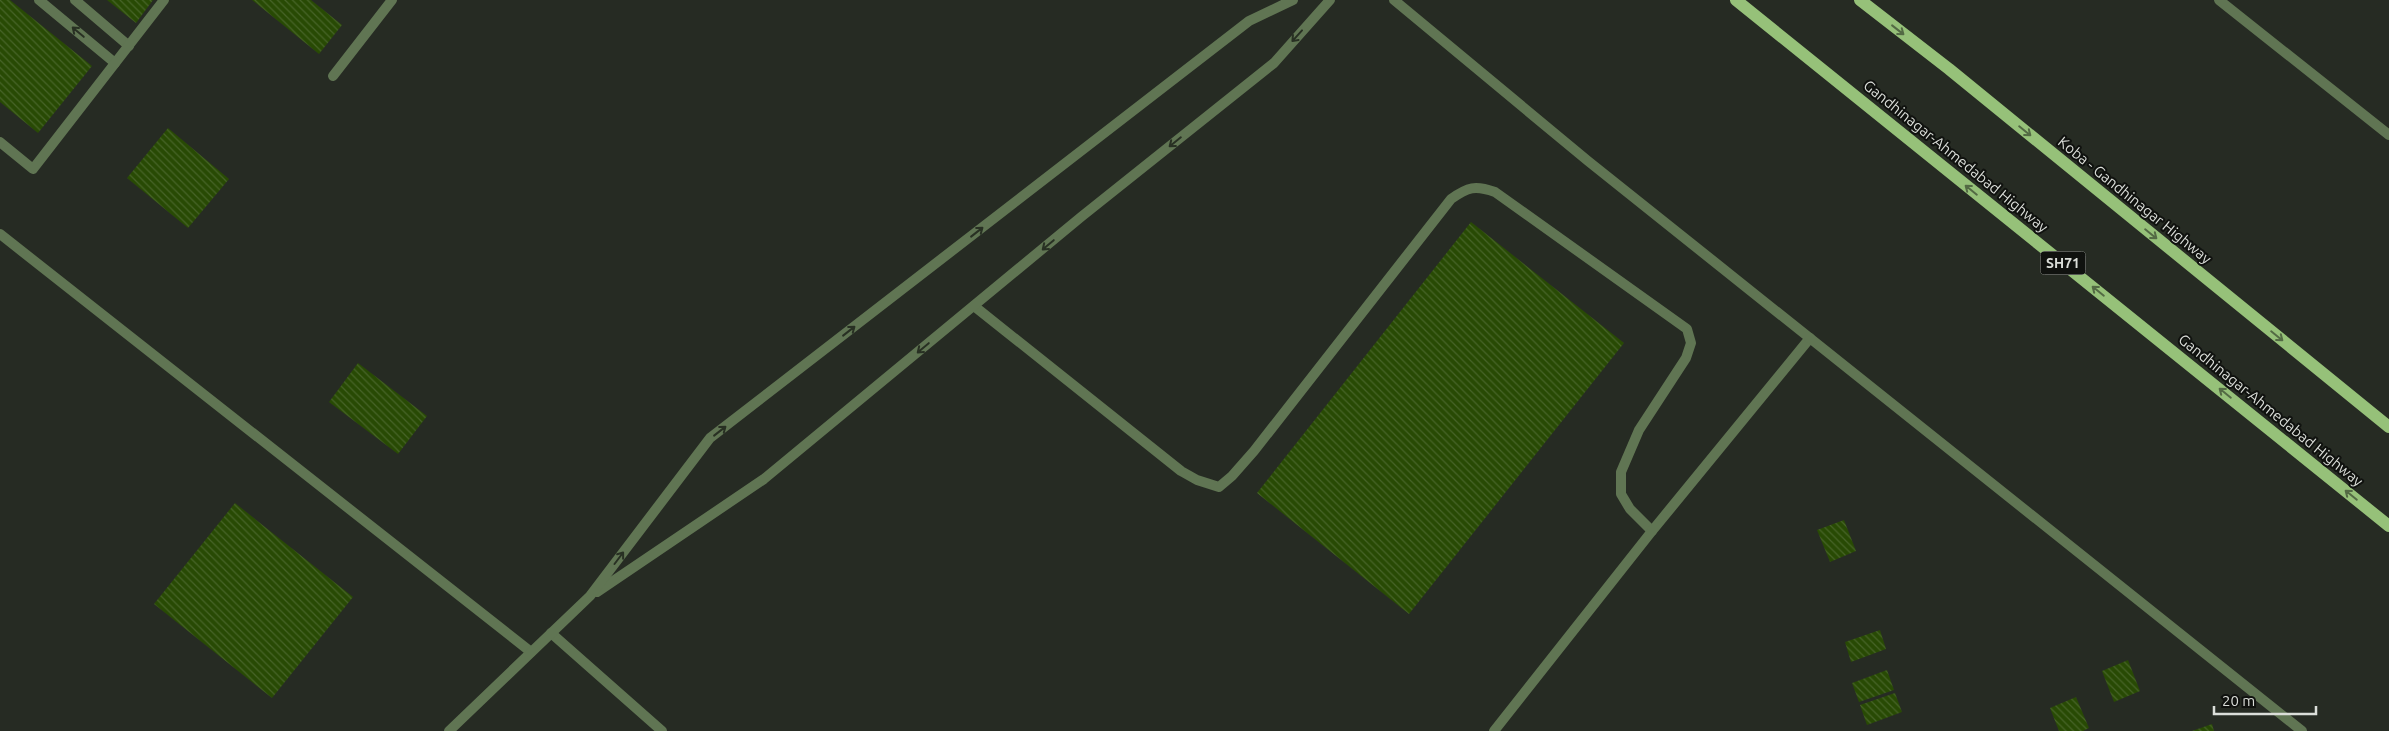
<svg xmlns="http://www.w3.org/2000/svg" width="2389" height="731" font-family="Ubuntu,sans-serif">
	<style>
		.building { fill: url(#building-back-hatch) }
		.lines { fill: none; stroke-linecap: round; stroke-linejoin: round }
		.service { stroke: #607553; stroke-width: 10 }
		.minor { stroke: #607553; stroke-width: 10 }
		.tertiary { stroke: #607553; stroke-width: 10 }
		.primary { stroke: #96c179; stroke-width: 12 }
		.oneway { stroke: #536a44 }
		.oneway2 { stroke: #283023 }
		.labels { text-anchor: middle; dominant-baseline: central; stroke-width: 4; stroke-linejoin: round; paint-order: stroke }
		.shield { fill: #10120f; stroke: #9ea19c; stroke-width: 1 }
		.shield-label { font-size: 14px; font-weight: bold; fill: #dbded9 }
		.street-label { font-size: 15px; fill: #dbded9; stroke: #10120f }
	</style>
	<defs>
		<pattern id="building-back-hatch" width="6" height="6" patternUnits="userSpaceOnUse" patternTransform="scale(1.25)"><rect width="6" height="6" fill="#284a04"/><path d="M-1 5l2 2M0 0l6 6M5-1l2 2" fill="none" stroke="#476428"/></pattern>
	</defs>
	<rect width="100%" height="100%" fill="#262b23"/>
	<g class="building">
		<polygon points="0,0 10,0 92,66 38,133 0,102"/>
		<polygon points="107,0 153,0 136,23"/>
		<polygon points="252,0 311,0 342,25 319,54"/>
		<polygon points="168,128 229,179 188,228 127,178"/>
		<polygon points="1471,222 1624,343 1409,614 1257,493"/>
		<polygon points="358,363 427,416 398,454 329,402"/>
		<polygon points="235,503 353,597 272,698 154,604"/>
		<polygon points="1844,520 1856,551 1830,562 1817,530"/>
		<polygon points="1880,630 1886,649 1851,662 1845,642"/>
		<polygon points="2128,660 2140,691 2114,702 2102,671"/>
		<polygon points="1887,670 1894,690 1859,702 1852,683"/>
		<polygon points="1895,693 1902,712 1867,725 1860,705"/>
		<polygon points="2076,697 2089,728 2083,731 2059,731 2050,708"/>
		<polygon points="2212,724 2214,731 2192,731"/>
	</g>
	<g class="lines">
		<path class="service" d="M974,306L1181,471L1197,480L1219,487L1232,476L1254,451L1451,199C1468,187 1475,185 1495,192L1687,329L1691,343L1686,358L1639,430L1621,472V494L1630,509L1652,531"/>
		<g class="minor">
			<polyline points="39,0 115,63"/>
			<polyline points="75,0 129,46"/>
			<polyline points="333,76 392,0"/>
			<polyline points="0,142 33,169 164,0"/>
			<polyline points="0,234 531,652"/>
			<polyline points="551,633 662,731"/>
			<polyline points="1494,731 1652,531 1810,338"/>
		</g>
		<g class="tertiary">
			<polyline points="1394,0 1588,161 2302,731"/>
			<polyline points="2219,0 2389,135"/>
			<polyline points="597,592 764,479 1081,217 1274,63 1330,0"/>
			<polyline points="449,731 590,596 710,438 1249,21 1293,0"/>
		</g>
		<g class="primary">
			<polyline points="1736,0 2389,526"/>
			<polyline points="1860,0 1949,69 2389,427"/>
		</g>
	</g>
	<defs><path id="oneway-shaft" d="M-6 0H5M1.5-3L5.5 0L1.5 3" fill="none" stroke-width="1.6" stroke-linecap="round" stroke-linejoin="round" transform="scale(1.25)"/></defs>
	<g class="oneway">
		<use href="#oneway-shaft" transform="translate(1898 30) rotate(38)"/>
		<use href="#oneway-shaft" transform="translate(2025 131) rotate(39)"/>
		<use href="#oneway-shaft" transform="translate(1971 190) rotate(-141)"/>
		<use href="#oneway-shaft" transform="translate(2151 234) rotate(39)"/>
		<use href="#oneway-shaft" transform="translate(2098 291) rotate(-141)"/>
		<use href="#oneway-shaft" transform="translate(2277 336) rotate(39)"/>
		<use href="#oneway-shaft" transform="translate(2225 393) rotate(-141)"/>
		<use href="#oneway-shaft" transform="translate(2351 495) rotate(-141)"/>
	</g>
	<g class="oneway2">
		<use href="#oneway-shaft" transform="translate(78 32) rotate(-140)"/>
		<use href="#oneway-shaft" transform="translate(1297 36) rotate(132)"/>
		<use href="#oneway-shaft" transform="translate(1175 142) rotate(141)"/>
		<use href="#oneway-shaft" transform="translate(977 232) rotate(-38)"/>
		<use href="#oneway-shaft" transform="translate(1048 245) rotate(140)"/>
		<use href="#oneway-shaft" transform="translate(849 331) rotate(-38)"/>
		<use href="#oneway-shaft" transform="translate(923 348) rotate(140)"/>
		<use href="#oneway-shaft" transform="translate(720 431) rotate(-38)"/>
		<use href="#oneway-shaft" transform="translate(619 558) rotate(-53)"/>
	</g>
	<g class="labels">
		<rect class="shield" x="2040.5" y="251.5" width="45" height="23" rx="4"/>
		<g class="shield-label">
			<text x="2063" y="263">SH71</text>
		</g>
		<g class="street-label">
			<text transform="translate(1956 156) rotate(39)">Gandhinagar-Ahmedabad Highway</text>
			<text transform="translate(2135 200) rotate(39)">Koba - Gandhinagar Highway</text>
			<text transform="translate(2271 410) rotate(39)">Gandhinagar-Ahmedabad Highway</text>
		</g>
	</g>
	<path d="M2214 706v8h102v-8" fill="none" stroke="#dbded9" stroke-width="2.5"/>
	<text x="2222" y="706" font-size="15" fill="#dbded9" stroke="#10120f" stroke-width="4" paint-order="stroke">20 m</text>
</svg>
